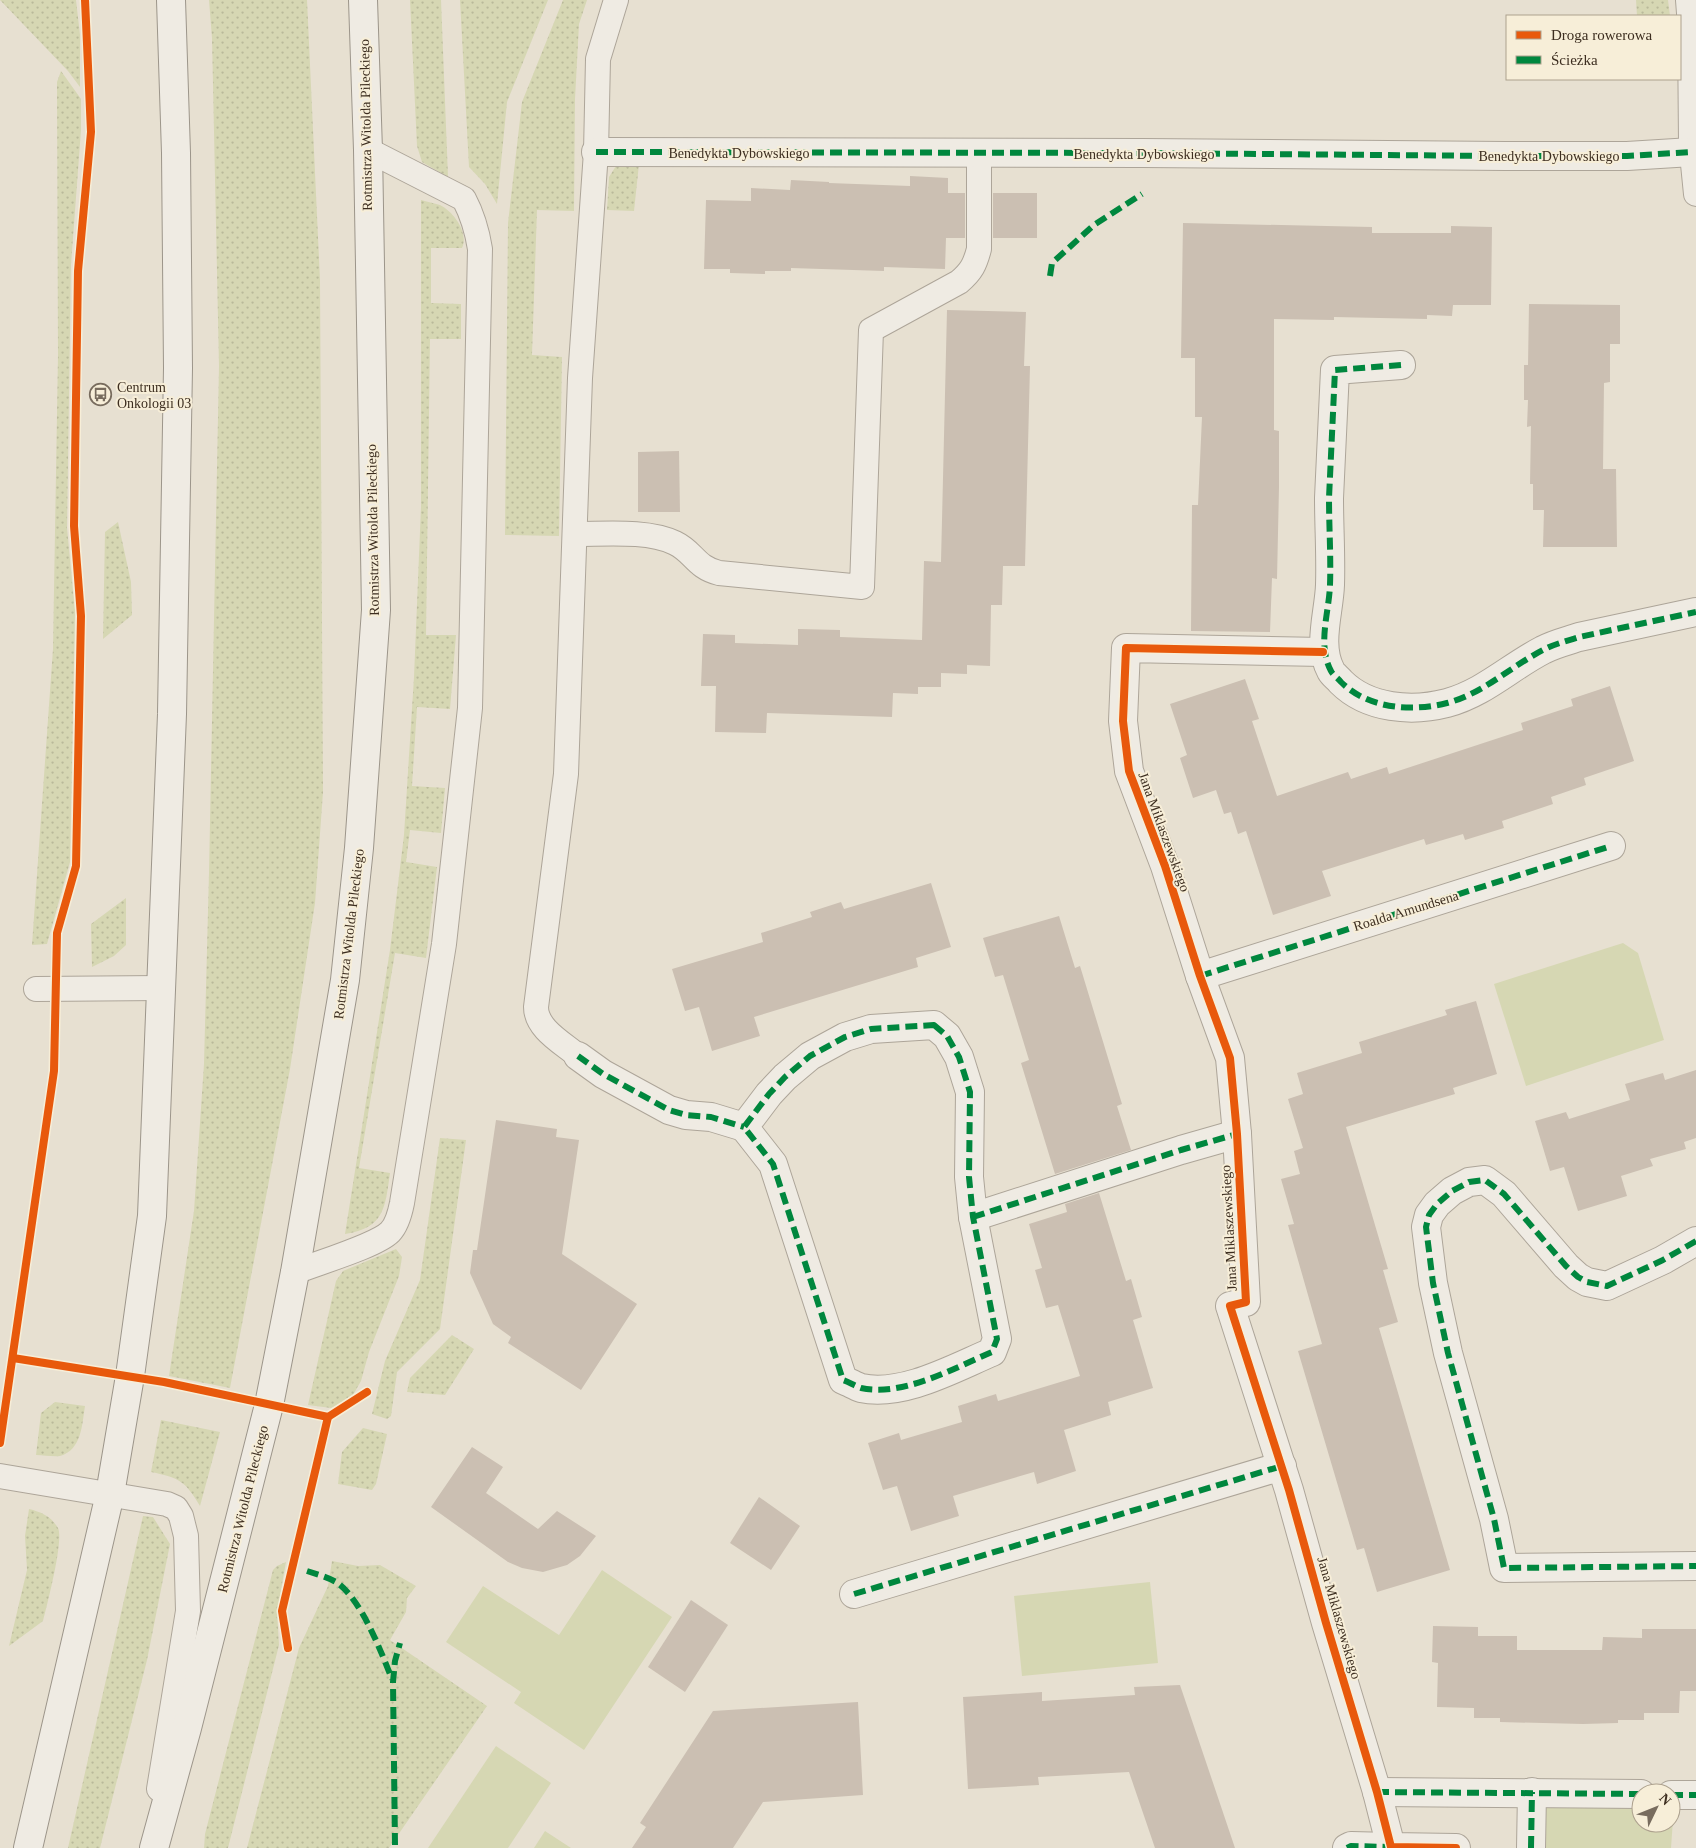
<svg xmlns="http://www.w3.org/2000/svg" width="1696" height="1848" font-family="Georgia,serif">
	<style>
		.grass { fill: url(#grass-dots) }
		.park { fill: #d6d7b3 }
		.building { fill: #cbbfb2 }
		.lines { fill: none; stroke-linecap: round; stroke-linejoin: round }
		.service-casing { stroke: #ada599; stroke-width: 26 }
		.pedestrian-casing { stroke: #ada599; stroke-width: 30 }
		.minor-casing { stroke: #ada599; stroke-width: 30 }
		.secondary-casing { stroke: #9c958a; stroke-width: 30 }
		.service { stroke: #efebe3; stroke-width: 24 }
		.pedestrian { stroke: #efebe3; stroke-width: 28 }
		.minor { stroke: #efebe3; stroke-width: 28 }
		.secondary { stroke: #efebe3; stroke-width: 28 }
		.quiet { stroke: #00873e; stroke-width: 6; stroke-dasharray: 12 6; stroke-linecap: butt }
		.cycleway-casing { stroke: #f7eed8; stroke-width: 11 }
		.cycleway { stroke: #e8590c; stroke-width: 8 }
		.labels { text-anchor: middle; dominant-baseline: central; stroke-width: 4; stroke-linejoin: round; paint-order: stroke }
		.street-label { font-size: 14px; fill: #3d2e20; stroke: #f7eed8 }
		.poi-label { font-size: 14px; fill: #3d2e20; stroke: #f7eed8; text-anchor: start }
	</style>
	<defs>
		<pattern id="grass-dots" width="8" height="8" patternUnits="userSpaceOnUse" patternTransform="scale(1.25)"><rect width="8" height="8" fill="#d6d7b3"/><path d="M2 2h.1M6 6h.1" fill="none" stroke="#b9b99a" stroke-width="1.8" stroke-linecap="round"/></pattern>
	</defs>
	<rect width="100%" height="100%" fill="#e7e0d1"/>
	<g class="grass">
		<polygon points="0,0 76,0 80,35 80,87 68,71"/>
		<polygon points="209,0 307,0 320,280 323,792 315,903 290,1069 230,1388 169,1376 194,1211 204,1064 209,873 219,366 212,38"/>
		<polygon points="410,0 441,0 448,177 422,162 417,146"/>
		<polygon points="460,0 548,0 507,102 497,204 485,184 469,167"/>
		<polygon points="563,0 587,0 579,24 575,99 574,211 537,210 532,355 562,357 559,536 505,535 508,223 522,102"/>
		<polygon points="1636,0 1668,0 1670,16 1637,16"/>
		<polygon points="61,71 81,99 81,130 71,265 67,528 75,612 70,862 47,944 32,945 53,649 58,355 57,82"/>
		<polygon points="625,163 639,164 634,211 607,210 609,177 616,166"/>
		<path d="M421,200C427,202 434,203 440,205C454,212 469,233 462,248H431V303L461,304V339H430L426,635H456L450,709L417,707L412,786L445,788L441,833L410,830L406,862L437,867L426,958L395,953L359,1168L390,1173C385,1207 385,1228 345,1234L390,950L404,835L414,677L421,507Z"/>
		<polygon points="118,522 131,582 132,615 103,639 105,532"/>
		<polygon points="126,898 126,945 114,956 92,967 91,924"/>
		<polygon points="440,1138 466,1140 440,1329 397,1372 391,1416 387,1419 372,1414 385,1361 420,1280"/>
		<polygon points="396,1249 402,1257 399,1276 369,1352 361,1381 353,1395 338,1405 331,1408 308,1405 336,1281 343,1271"/>
		<polygon points="452,1335 474,1349 445,1395 407,1392 410,1378"/>
		<path d="M55,1402L85,1406C82,1424 82,1450 60,1456C53,1457 44,1455 36,1455L41,1413Z"/>
		<path d="M161,1420L220,1432L200,1506C185,1481 180,1478 151,1472Z"/>
		<polygon points="363,1428 387,1434 376,1484 372,1490 338,1484 342,1452"/>
		<path d="M29,1509C41,1512 51,1516 58,1528C64,1540 47,1605 43,1621L9,1646L27,1570L25,1536Z"/>
		<polygon points="143,1516 153,1517 170,1544 147,1660 100,1848 68,1848"/>
		<polygon points="332,1561 358,1566 380,1565 416,1586 407,1598 406,1612 390,1640 487,1706 389,1848 247,1848 299,1648 328,1586"/>
		<polygon points="286,1562 277,1612 279,1645 228,1848 204,1848 205,1834 273,1570 277,1566"/>
	</g>
	<g class="park">
		<polygon points="1623,943 1638,953 1664,1040 1526,1086 1494,984"/>
		<polygon points="602,1570 672,1617 584,1750 514,1703 521,1692 446,1642 483,1586 559,1635"/>
		<polygon points="1150,1582 1158,1663 1022,1676 1014,1596"/>
		<polygon points="496,1746 551,1783 508,1848 428,1848"/>
		<polygon points="1544,1802 1641,1804 1641,1823 1671,1823 1671,1805 1674,1805 1671,1848 1538,1848"/>
		<polygon points="545,1831 571,1848 534,1848"/>
	</g>
	<g class="building">
		<polygon points="910,176 948,178 948,193 965,193 965,238 946,238 945,269 884,267 884,271 791,268 791,271 765,271 765,274 730,273 730,269 704,269 706,200 751,201 751,188 790,190 791,180 829,182 829,183 910,186"/>
		<rect x="993" y="193" width="44" height="45"/>
		<polygon points="1183,223 1372,227 1372,233 1451,233 1451,226 1492,227 1491,305 1453,305 1452,316 1427,315 1427,319 1334,317 1334,320 1274,319 1274,430 1279,431 1279,487 1277,579 1272,578 1270,632 1191,631 1192,505 1198,505 1202,417 1195,417 1195,358 1181,358"/>
		<polygon points="1529,304 1620,305 1620,344 1610,344 1610,382 1604,383 1603,469 1616,469 1617,547 1543,547 1544,510 1533,510 1533,484 1530,484 1531,426 1527,427 1528,400 1524,400 1524,365 1528,365"/>
		<polygon points="947,310 1026,312 1024,366 1030,366 1025,566 1003,566 1002,605 991,605 990,666 967,665 967,674 941,673 941,687 918,687 918,694 893,693 892,717 767,713 766,733 715,732 716,686 701,686 703,634 735,635 735,643 798,645 798,629 840,630 840,637 922,640 924,561 941,562"/>
		<polygon points="679,451 680,512 638,512 638,452"/>
		<polygon points="1245,679 1259,719 1252,721 1277,796 1348,772 1351,779 1387,767 1389,774 1523,730 1521,723 1573,706 1571,699 1610,686 1634,761 1584,778 1586,785 1551,797 1553,804 1502,821 1504,828 1465,840 1463,834 1426,845 1424,839 1322,871 1331,896 1273,915 1246,831 1238,834 1231,812 1224,814 1216,790 1193,798 1180,758 1187,755 1170,704"/>
		<polygon points="931,883 951,947 916,958 918,967 754,1017 760,1036 712,1051 699,1007 685,1011 672,969 763,942 761,933 812,917 810,912 841,902 844,909"/>
		<polygon points="1059,916 1075,968 1080,966 1122,1104 1117,1106 1131,1150 1055,1174 1021,1063 1029,1060 1003,975 995,977 983,938"/>
		<polygon points="1476,1001 1497,1074 1453,1088 1455,1094 1346,1127 1388,1269 1383,1270 1398,1322 1379,1328 1450,1570 1377,1592 1364,1548 1357,1550 1298,1351 1322,1344 1288,1225 1294,1224 1281,1179 1300,1174 1294,1151 1303,1148 1288,1099 1303,1094 1297,1073 1362,1053 1359,1042 1447,1015 1445,1010"/>
		<polygon points="1696,1070 1696,1138 1684,1142 1686,1149 1650,1159 1653,1166 1621,1176 1627,1196 1578,1211 1564,1167 1550,1171 1535,1121 1566,1112 1569,1119 1630,1100 1625,1084 1663,1073 1665,1080"/>
		<polygon points="496,1120 557,1129 556,1137 579,1140 562,1254 637,1304 581,1390 508,1343 511,1337 493,1324 470,1273 473,1250 477,1250"/>
		<polygon points="1099,1193 1126,1281 1131,1279 1142,1317 1133,1320 1153,1388 1108,1402 1111,1415 1064,1430 1076,1471 1037,1484 1034,1472 953,1496 959,1516 911,1531 897,1486 883,1490 868,1443 899,1433 901,1440 962,1422 958,1406 996,1394 998,1401 1080,1376 1058,1305 1046,1308 1035,1270 1042,1268 1029,1224 1067,1212 1065,1204"/>
		<polygon points="472,1447 503,1467 486,1493 538,1529 557,1511 596,1536 580,1556 567,1565 543,1572 522,1568 508,1562 431,1507"/>
		<polygon points="759,1497 800,1526 771,1570 730,1543"/>
		<polygon points="691,1600 728,1625 685,1692 648,1667"/>
		<polygon points="1433,1626 1478,1627 1478,1636 1517,1636 1517,1650 1602,1650 1603,1637 1642,1638 1642,1629 1696,1629 1696,1691 1680,1691 1679,1713 1644,1713 1644,1720 1618,1720 1618,1723 1583,1724 1500,1722 1500,1718 1474,1718 1474,1708 1437,1707 1438,1663 1432,1662"/>
		<polygon points="1180,1685 1235,1848 1155,1848 1129,1772 1038,1777 1039,1785 968,1789 963,1697 1042,1692 1042,1701 1135,1695 1134,1687"/>
		<polygon points="858,1702 863,1795 763,1802 733,1848 632,1848 646,1827 640,1823 713,1711"/>
	</g>
	<g class="lines">
		<defs>
			<g id="service">
				<polyline points="1688,0 1690,26 1691,144 1696,194"/>
				<path d="M576,534C606,534 648,530 675,543C694,552 695,567 719,573L862,587L871,330L959,282C972,271 975,264 979,249V154"/>
				<polyline points="36,989 161,988"/>
				<path d="M578,1056C563,1043 536,1029 536,1007L566,774L580,378L596,152L598,59L616,0"/>
				<path d="M295,1272C317,1263 376,1246 390,1232C397,1225 400,1213 402,1203L444,944L470,708L480,249C477,230 473,216 464,199L368,150"/>
				<polyline points="0,1476 167,1504 176,1508 181,1516 186,1536 188,1611 159,1789"/>
			</g>
			<g id="pedestrian">
				<polyline points="1377,1792 1641,1794"/>
				<polyline points="1671,1795 1696,1795"/>
				<polyline points="1531,1848 1532,1792"/>
			</g>
			<g id="minor">
				<polyline points="596,152 1143,153 1505,156 1627,156 1692,152"/>
				<path d="M1401,365L1335,370C1333,413 1331,455 1329,498C1329,527 1331,556 1330,585C1329,613 1317,645 1331,671C1333,675 1338,678 1341,682C1368,709 1412,712 1447,703C1484,693 1510,667 1543,650C1554,644 1567,641 1579,637L1696,612"/>
				<polyline points="1323,652 1126,648 1123,721 1129,771 1165,866 1200,976 1230,1058 1237,1134 1246,1302 1230,1306 1289,1490 1326,1623 1377,1792 1391,1847 1456,1848"/>
				<polyline points="1200,976 1611,846"/>
				<path d="M934,1025L947,1036L959,1057L970,1092L969,1177L973,1217L997,1339L992,1352C954,1368 903,1397 861,1388C855,1386 849,1382 843,1380L773,1164L744,1127L769,1094L785,1077L810,1056L845,1037L871,1029Z"/>
				<polyline points="578,1056 603,1074 669,1110 686,1115 711,1117 744,1127"/>
				<polyline points="973,1217 1181,1150 1237,1134"/>
				<polyline points="1696,1241 1663,1260 1607,1286 1587,1282 1578,1277 1566,1266 1504,1194 1485,1180 1469,1182 1452,1191 1437,1204 1429,1215 1426,1227 1433,1283 1448,1353 1494,1519 1504,1568 1696,1566"/>
				<polyline points="854,1594 1282,1466"/>
				<polyline points="1347,1848 1351,1846 1391,1847"/>
			</g>
			<g id="secondary">
				<polyline points="28,1848 110,1494 130,1376 152,1216 172,714 178,368 176,153 171,0"/>
				<polyline points="154,1848 187,1728 269,1405 295,1272 345,980 359,848 376,610 368,150 363,0"/>
			</g>
		</defs>
		<use href="#service" class="service-casing"/>
		<use href="#pedestrian" class="pedestrian-casing"/>
		<use href="#minor" class="minor-casing"/>
		<use href="#secondary" class="secondary-casing"/>
		<use href="#service" class="service"/>
		<use href="#pedestrian" class="pedestrian"/>
		<use href="#minor" class="minor"/>
		<use href="#secondary" class="secondary"/>
		<g class="quiet">
			<polyline points="596,152 1143,153 1505,156 1627,156 1692,152"/>
			<polyline points="1050,276 1052,263 1094,225 1142,194"/>
			<path d="M1401,365L1335,370C1333,413 1331,455 1329,498C1329,527 1331,556 1330,585C1329,613 1317,645 1331,671C1333,675 1338,678 1341,682C1368,709 1412,712 1447,703C1484,693 1510,667 1543,650C1554,644 1567,641 1579,637L1696,612"/>
			<polyline points="1200,976 1611,846"/>
			<path d="M934,1025L947,1036L959,1057L970,1092L969,1177L973,1217L997,1339L992,1352C954,1368 903,1397 861,1388C855,1386 849,1382 843,1380L773,1164L744,1127L769,1094L785,1077L810,1056L845,1037L871,1029Z"/>
			<polyline points="578,1056 603,1074 669,1110 686,1115 711,1117 744,1127"/>
			<polyline points="973,1217 1181,1150 1237,1134"/>
			<polyline points="1696,1241 1663,1260 1607,1286 1587,1282 1578,1277 1566,1266 1504,1194 1485,1180 1469,1182 1452,1191 1437,1204 1429,1215 1426,1227 1433,1283 1448,1353 1494,1519 1504,1568 1696,1566"/>
			<path d="M307,1571C316,1574 327,1577 336,1582C361,1598 381,1652 392,1679"/>
			<polyline points="854,1594 1282,1466"/>
			<polyline points="1377,1792 1641,1794"/>
			<polyline points="1671,1795 1696,1795"/>
			<polyline points="395,1845 393,1682 395,1661 400,1643"/>
			<polyline points="1347,1848 1351,1846 1391,1847"/>
			<polyline points="1531,1848 1532,1792"/>
		</g>
		<defs>
			<g id="cycleway">
				<polyline points="1323,652 1126,648 1123,721 1129,771 1165,866 1200,976 1230,1058 1237,1134 1246,1302 1230,1306 1289,1490 1326,1623 1377,1792 1391,1847 1456,1848"/>
				<polyline points="13,1358 164,1382 328,1417"/>
				<polyline points="0,1443 54,1071 57,933 76,866 81,616 74,526 78,271 91,132 85,0"/>
				<polyline points="288,1648 282,1611 328,1417 367,1392"/>
			</g>
		</defs>
		<use href="#cycleway" class="cycleway-casing"/>
		<use href="#cycleway" class="cycleway"/>
	</g>
	<defs>
		<symbol id="bus-ring" viewBox="-11 -11 22 22"><circle r="9.5" fill="#f7eed8" stroke="#786c5e" stroke-width="1.5"/><path d="M-5-6H5V4H4V6H2V4H-2V6H-4V4H-5ZM-3.5-4V0h7V-4ZM-3.5 1.2v1.5H-2V1.2ZM2 1.2v1.5H3.5V1.2Z" fill="#786c5e"/></symbol>
	</defs>
	<g fill-rule="evenodd">
		<use href="#bus-ring" x="88" y="382" width="25" height="25"/>
	</g>
	<g class="labels">
		<g class="street-label">
			<text transform="translate(366 125) rotate(-91)">Rotmistrza Witolda Pileckiego</text>
			<text x="739" y="153">Benedykta Dybowskiego</text>
			<text x="1144" y="154">Benedykta Dybowskiego</text>
			<text x="1549" y="156">Benedykta Dybowskiego</text>
			<text transform="translate(373 530) rotate(-91)">Rotmistrza Witolda Pileckiego</text>
			<text transform="translate(1164 832) rotate(70)">Jana Miklaszewskiego</text>
			<text transform="translate(1406 911) rotate(-17)">Roalda Amundsena</text>
			<text transform="translate(349 934) rotate(-83)">Rotmistrza Witolda Pileckiego</text>
			<text transform="translate(1229 1228) rotate(-93)">Jana Miklaszewskiego</text>
			<text transform="translate(243 1509) rotate(-76)">Rotmistrza Witolda Pileckiego</text>
			<text transform="translate(1339 1618) rotate(74)">Jana Miklaszewskiego</text>
		</g>
		<g class="poi-label">
			<text x="117" y="387">Centrum<tspan x="117" dy="16">Onkologii 03</tspan></text>
		</g>
	</g>
	<rect x="1506" y="15" width="175" height="65" fill="#f7eed8" stroke="#ada18e"/>
	<rect x="1516" y="31" width="25" height="8" fill="#e8590c" stroke="#ada18e"/>
	<text x="1551" y="40" font-size="15" fill="#3d2e20">Droga rowerowa</text>
	<rect x="1516" y="56" width="25" height="8" fill="#00873e" stroke="#ada18e"/>
	<text x="1551" y="65" font-size="15" fill="#3d2e20">Ścieżka</text>
	<g transform="translate(1656 1808) rotate(47)"><circle r="24" fill="#f7eed8" stroke="#ada18e"/>
	<path d="M0-4L9 19L0 12L-9 19Z" fill="#786c5e"/>
	<text y="-8" font-size="14" font-weight="bold" text-anchor="middle" fill="#3d2e20">N</text>
	</g>
</svg>
